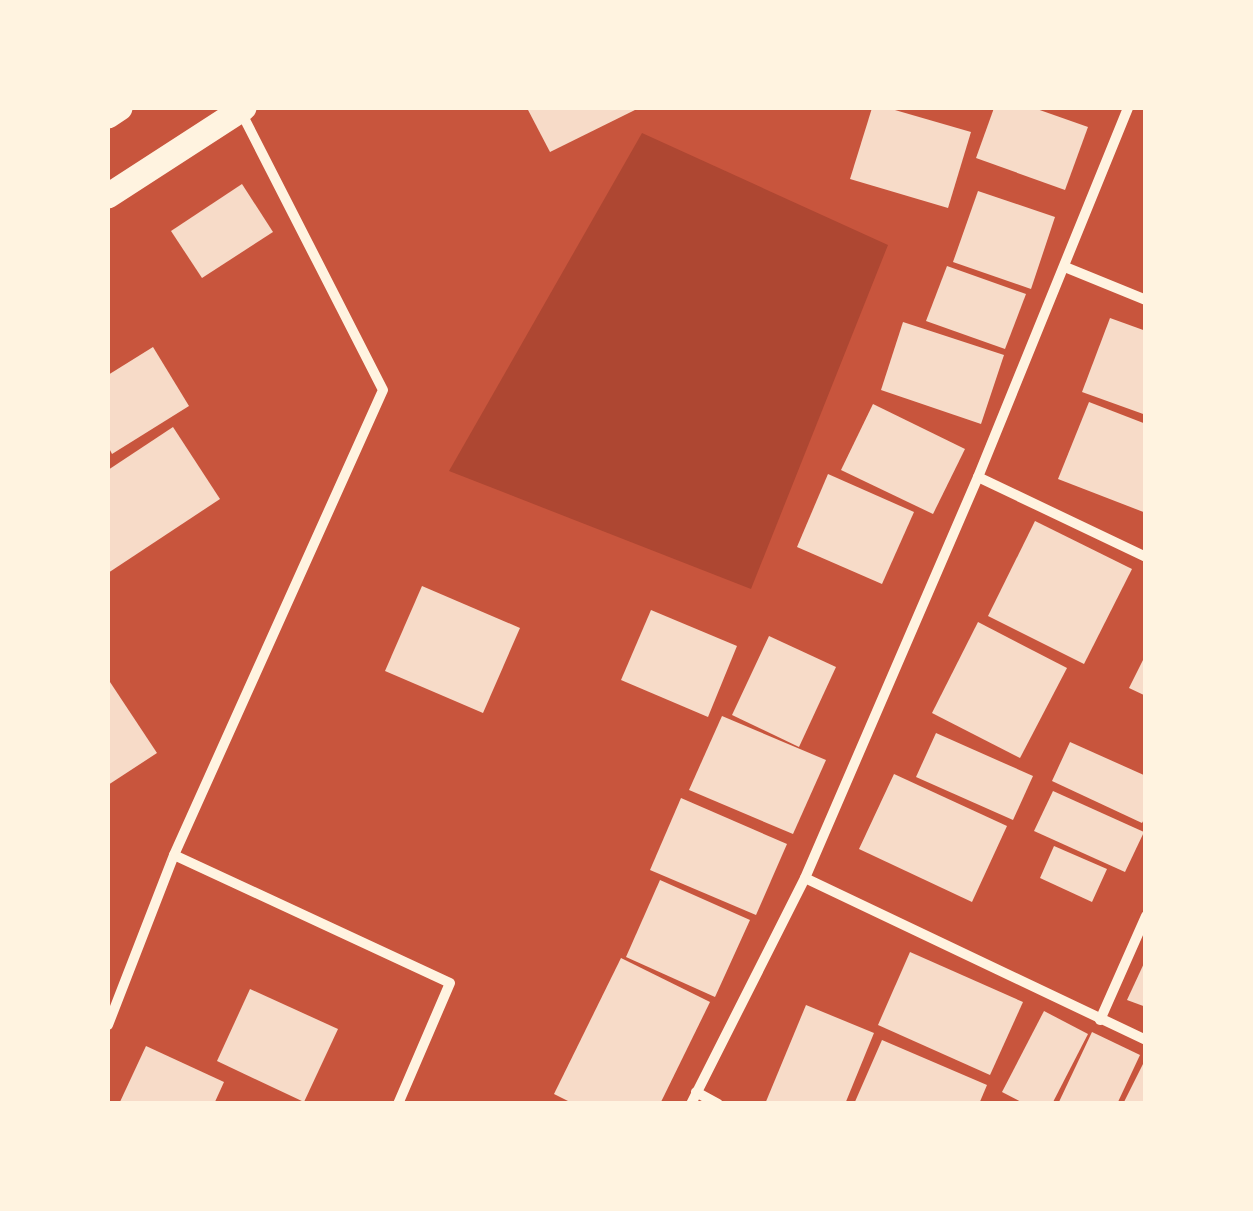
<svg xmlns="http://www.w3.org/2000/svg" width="1253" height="1211" font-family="Figtree,sans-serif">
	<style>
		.green { fill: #ae4732 }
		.building { fill: #f7dbc8 }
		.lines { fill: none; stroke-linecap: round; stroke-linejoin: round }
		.minor { stroke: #fff3e0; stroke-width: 10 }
		.primary { stroke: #fff3e0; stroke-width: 25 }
	</style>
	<rect width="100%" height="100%" fill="#c8553d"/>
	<polygon class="green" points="642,133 888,245 751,589 449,471"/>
	<g class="building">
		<polygon points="527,108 639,108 550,152"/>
		<polygon points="872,108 888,108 971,132 948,208 850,179"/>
		<polygon points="994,108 1034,108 1088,127 1065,190 976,158"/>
		<polygon points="242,184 273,232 202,278 171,231"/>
		<polygon points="978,191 1055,217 1031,289 953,262"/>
		<polygon points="947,266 1026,294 1005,349 926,321"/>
		<polygon points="1110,318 1146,331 1146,415 1082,392"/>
		<polygon points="903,322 1004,355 981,424 881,390"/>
		<polygon points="153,347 189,406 112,454 108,446 108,375"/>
		<polygon points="1089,402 1146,424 1146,513 1058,479"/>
		<polygon points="873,404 965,449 933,514 841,470"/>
		<polygon points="173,427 220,499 108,573 108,470"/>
		<polygon points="828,474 914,512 882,584 797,547"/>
		<polygon points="1035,521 1132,569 1084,664 988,616"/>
		<polygon points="422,586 520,628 483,713 385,671"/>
		<polygon points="651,610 737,646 708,717 621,680"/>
		<polygon points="978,622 1067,668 1020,758 932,713"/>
		<polygon points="769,636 836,667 799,747 732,715"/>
		<polygon points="1146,654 1146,696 1129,688"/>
		<polygon points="108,679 157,753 108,785"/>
		<polygon points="722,716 826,760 793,834 689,790"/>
		<polygon points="936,733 1033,776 1013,820 916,777"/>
		<polygon points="1070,742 1146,776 1146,816 1142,823 1052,781"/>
		<polygon points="894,774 1007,826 972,902 859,849"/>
		<polygon points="1053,791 1144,832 1125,872 1034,831"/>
		<polygon points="681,798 787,844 756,915 650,870"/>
		<polygon points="1054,846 1107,869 1092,902 1040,878"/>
		<polygon points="660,880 750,920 715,997 626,957"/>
		<polygon points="910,952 1023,1002 990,1075 878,1025"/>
		<polygon points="621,958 710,1002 660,1104 574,1104 554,1094"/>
		<polygon points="1146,959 1146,1007 1127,1000"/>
		<polygon points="250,989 338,1029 304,1102 217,1061"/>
		<polygon points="806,1005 874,1033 845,1104 765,1104"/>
		<polygon points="1044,1011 1088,1034 1052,1104 1025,1104 1002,1092"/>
		<polygon points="1092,1032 1140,1055 1117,1104 1058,1104"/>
		<polygon points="882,1040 987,1085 979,1104 854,1104"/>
		<polygon points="146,1046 224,1082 214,1104 119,1104"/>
		<polygon points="1146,1058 1146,1104 1123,1104"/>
	</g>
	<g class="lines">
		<g class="minor">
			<polyline points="1065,267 1146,300"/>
			<polyline points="978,477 1146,557"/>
			<polyline points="174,855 450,983 398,1104"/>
			<polyline points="805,878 1146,1040"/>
			<polyline points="1100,1020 1146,916"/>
			<polyline points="108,1025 174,855 383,390 241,112"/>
			<polyline points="696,1092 718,1104"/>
			<polyline points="691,1104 805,878 978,477 1128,108"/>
		</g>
		<g class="primary">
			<polyline points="108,116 120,108"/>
			<polyline points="108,196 244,108"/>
		</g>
	</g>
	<rect width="1253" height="1211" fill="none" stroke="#fff3e0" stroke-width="220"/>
</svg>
